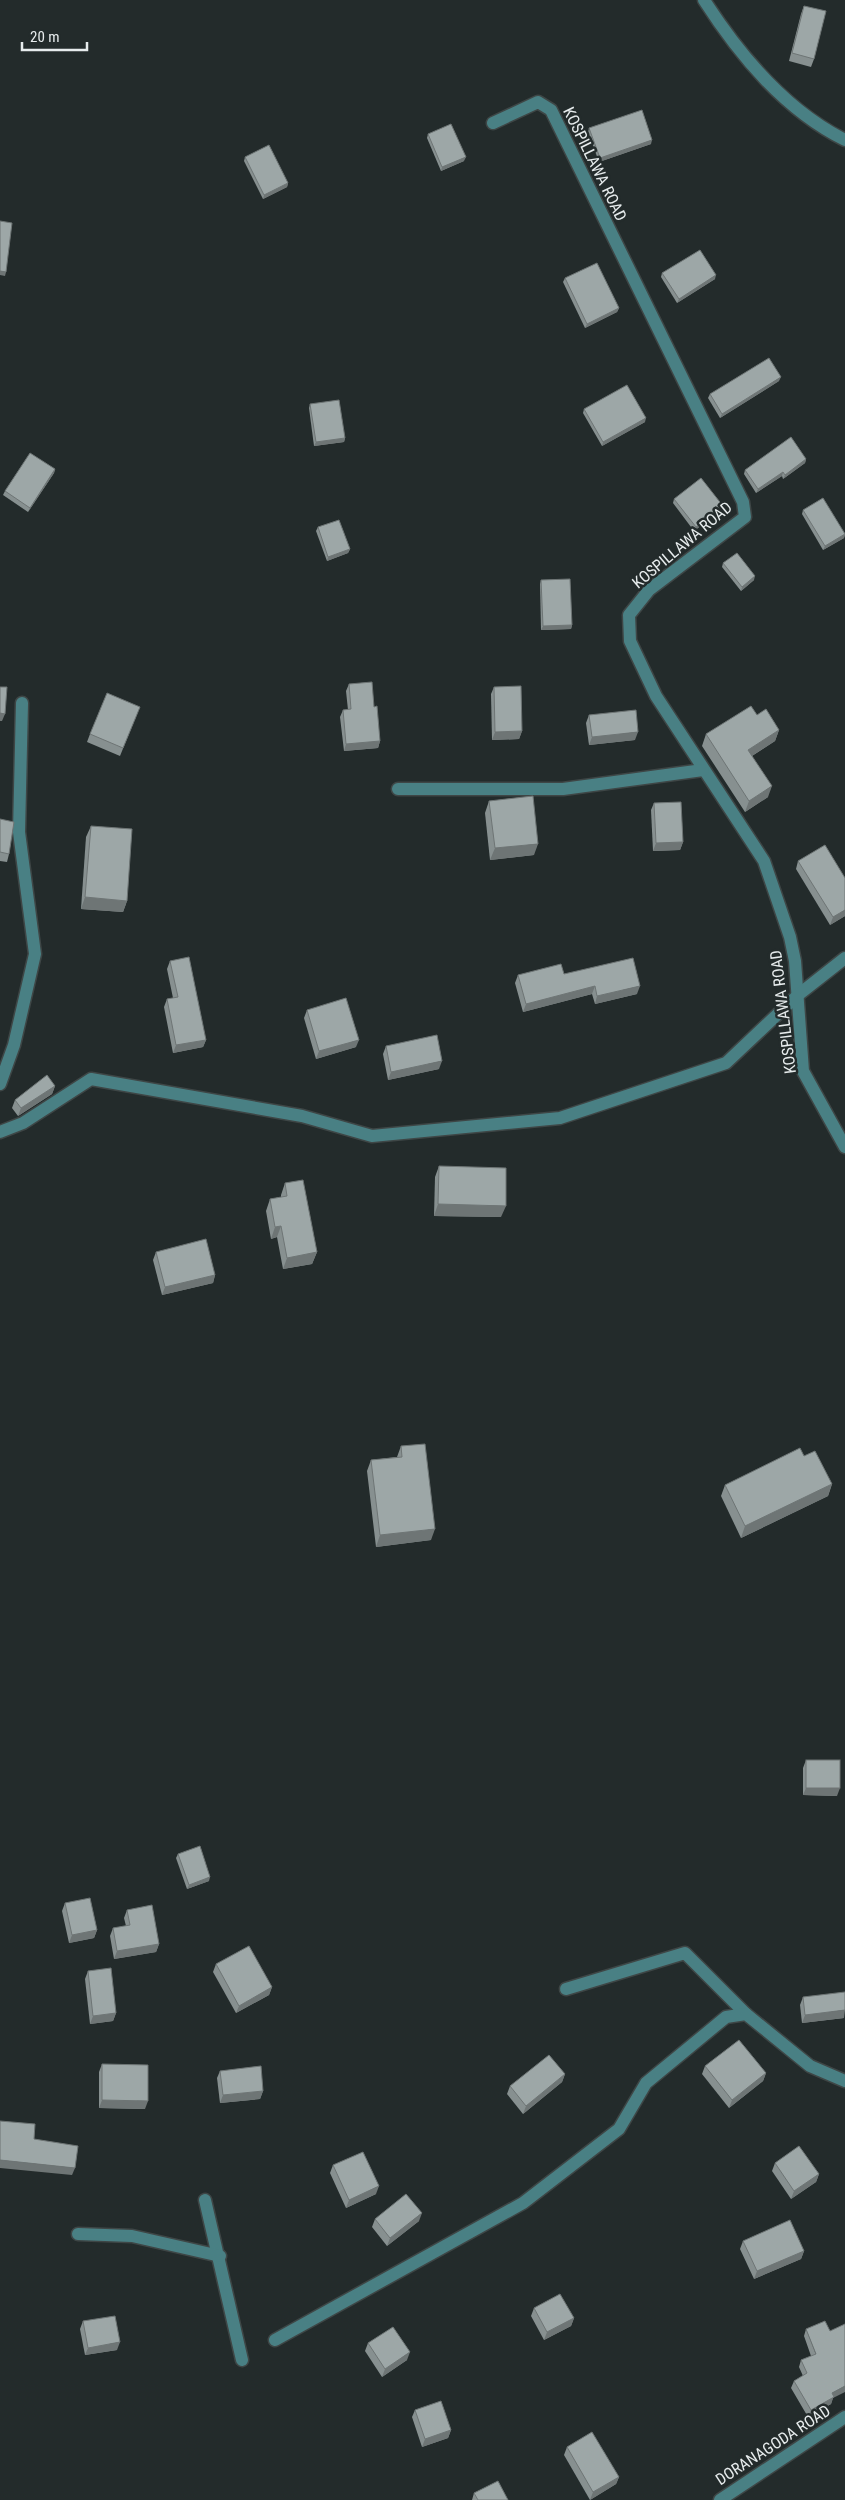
<svg xmlns="http://www.w3.org/2000/svg" width="845" height="2500" font-family="'Roboto Condensed',sans-serif">
	<style>
		.lines { fill: none; stroke-linecap: round; stroke-linejoin: round }
		.minor-casing { stroke: #3e4646; stroke-width: 15 }
		.minor { stroke: #498084; stroke-width: 12 }
		.wall { fill: #879090 }
		.shaded-wall { fill: #6e7575 }
		.building { fill: #9da7a7; stroke: #6e7575 }
		.labels { text-anchor: middle; dominant-baseline: central; stroke-width: 5; stroke-linejoin: round; paint-order: stroke }
		.street-label { font-size: 16px; fill: #e7eced; stroke: #232b2b }
	</style>
	<rect width="100%" height="100%" fill="#232b2b"/>
	<g class="lines">
		<defs>
			<g id="minor">
				<path d="M704,0C740,56 785,110 845,140"/>
				<polyline points="493,123 538,102 551,110 743,502 745,517 649,590 629,615 630,641 656,696 764,861 790,937 795,961 803,1071 845,1147"/>
				<polyline points="398,789 563,789 703,770"/>
				<polyline points="0,1084 14,1045 35,954 19,832 22,703"/>
				<polyline points="0,1132 23,1123 91,1079 302,1116 372,1136 560,1118 726,1063 798,995 845,958"/>
				<polyline points="566,1989 685,1953 746,2014"/>
				<polyline points="205,2200 242,2360"/>
				<polyline points="78,2234 132,2236 220,2256"/>
				<polyline points="275,2340 523,2203 619,2129 646,2083 726,2017 746,2014 810,2066 845,2081"/>
				<polyline points="720,2500 845,2417"/>
			</g>
		</defs>
		<use href="#minor" class="minor-casing"/>
		<use href="#minor" class="minor"/>
	</g>
	<g class="wall">
		<polygon points="804,6 814,59 811,67 789,61 801,14"/>
		<polygon points="589,128 651,144 599,162 588,132"/>
		<polygon points="428,134 464,161 441,171 427,138"/>
		<polygon points="245,157 288,183 287,187 263,199 244,161"/>
		<polygon points="662,273 715,279 677,303 661,277"/>
		<polygon points="565,278 619,308 617,312 585,328 563,282"/>
		<polygon points="779,381 720,418 708,398 710,394"/>
		<polygon points="310,404 345,438 344,442 314,446 309,408"/>
		<polygon points="584,409 645,422 602,446 583,413"/>
		<polygon points="806,459 805,463 783,479 782,476 756,493 744,474 745,470"/>
		<polygon points="55,469 54,473 28,512 3,495 5,491"/>
		<polygon points="674,499 721,510 694,531 673,503"/>
		<polygon points="803,510 845,534 844,538 823,550 802,514"/>
		<polygon points="318,527 350,549 348,553 327,561 316,531"/>
		<polygon points="723,563 754,580 741,591 722,567"/>
		<polygon points="541,580 572,625 571,629 541,630 540,584"/>
		<polygon points="349,684 374,707 380,741 378,748 344,751 340,717 343,710 348,710 346,691"/>
		<polygon points="494,687 522,731 519,739 492,740 491,694"/>
		<polygon points="137,714 120,756 87,742 90,734"/>
		<polygon points="589,715 635,740 589,745 586,723"/>
		<polygon points="757,715 779,730 775,741 752,756 768,797 745,812 702,746 706,734"/>
		<polygon points="489,801 534,855 490,860 485,813"/>
		<polygon points="654,803 683,842 680,850 653,851 651,810"/>
		<polygon points="0,819 9,854 7,862 0,861"/>
		<polygon points="91,826 127,901 123,912 81,909 86,837"/>
		<polygon points="798,861 845,916 830,925 796,869"/>
		<polygon points="170,961 206,1040 203,1047 173,1053 164,1007 167,999 173,998 167,969"/>
		<polygon points="564,974 637,994 595,1004 592,994 523,1012 515,983 518,975"/>
		<polygon points="307,1010 356,1047 316,1059 304,1018"/>
		<polygon points="386,1046 439,1069 388,1080 383,1054"/>
		<polygon points="55,1086 52,1094 18,1116 12,1108 15,1100"/>
		<polygon points="439,1166 501,1217 434,1216 435,1177"/>
		<polygon points="285,1183 317,1252 312,1264 283,1269 277,1237 271,1239 266,1211 270,1199 281,1197 281,1195"/>
		<polygon points="156,1252 215,1275 213,1283 162,1295 153,1260"/>
		<polygon points="401,1446 431,1540 376,1547 367,1471 371,1460 397,1457"/>
		<polygon points="804,1456 832,1484 828,1496 741,1538 721,1496 725,1485"/>
		<polygon points="806,1760 837,1796 803,1795 803,1768"/>
		<polygon points="178,1854 209,1881 187,1889 176,1858"/>
		<polygon points="65,1903 97,1930 94,1938 69,1943 62,1911"/>
		<polygon points="127,1910 159,1944 156,1952 114,1959 110,1936 113,1928 126,1926 124,1918"/>
		<polygon points="216,1964 272,1987 269,1995 236,2013 213,1972"/>
		<polygon points="88,1971 116,2013 113,2021 90,2024 85,1979"/>
		<polygon points="803,1997 844,2018 802,2023 800,2005"/>
		<polygon points="102,2064 145,2109 99,2108 99,2072"/>
		<polygon points="705,2066 766,2073 763,2081 729,2108 702,2074"/>
		<polygon points="220,2071 263,2091 260,2099 220,2103 217,2078"/>
		<polygon points="565,2074 562,2082 523,2114 507,2094 510,2086"/>
		<polygon points="775,2163 819,2174 816,2182 791,2199 772,2171"/>
		<polygon points="333,2165 376,2194 346,2208 330,2173"/>
		<polygon points="375,2219 419,2221 387,2246 372,2227"/>
		<polygon points="743,2241 804,2251 801,2259 754,2279 740,2249"/>
		<polygon points="534,2308 574,2318 571,2326 544,2340 531,2316"/>
		<polygon points="83,2321 117,2350 85,2355 80,2329"/>
		<polygon points="806,2329 833,2398 831,2404 808,2417 791,2388 794,2381 803,2376 799,2367 801,2360 811,2356 804,2336"/>
		<polygon points="368,2343 407,2360 382,2377 365,2351"/>
		<polygon points="415,2410 451,2430 448,2438 422,2447 412,2417"/>
		<polygon points="567,2447 619,2477 616,2484 590,2500 564,2455"/>
		<polygon points="474,2493 508,2500 472,2500"/>
	</g>
	<g class="shaded-wall">
		<polygon points="652,140 651,144 599,162 600,158"/>
		<polygon points="466,157 464,161 441,171 442,167"/>
		<polygon points="288,183 287,187 263,199 264,195"/>
		<polygon points="0,271 6,272 5,276 0,275"/>
		<polygon points="716,275 715,279 677,303 679,299"/>
		<polygon points="619,308 617,312 585,328 587,324"/>
		<polygon points="781,377 779,381 720,418 722,414"/>
		<polygon points="646,418 645,422 602,446 603,442"/>
		<polygon points="345,438 344,442 314,446 316,442"/>
		<polygon points="806,459 805,463 783,479 785,475"/>
		<polygon points="55,469 54,473 28,512 30,508"/>
		<polygon points="783,472 782,476 756,493 758,489"/>
		<polygon points="723,506 721,510 694,531 696,527"/>
		<polygon points="845,534 844,538 823,550 825,546"/>
		<polygon points="350,549 348,553 327,561 328,557"/>
		<polygon points="755,576 754,580 741,591 742,587"/>
		<polygon points="572,625 571,629 541,630 543,626"/>
		<polygon points="0,713 5,714 2,721 0,721"/>
		<polygon points="779,730 775,741 744,761 748,750"/>
		<polygon points="522,731 519,739 492,740 495,732"/>
		<polygon points="638,732 635,740 589,745 592,737"/>
		<polygon points="380,741 378,748 344,751 346,744"/>
		<polygon points="772,786 768,797 745,812 749,801"/>
		<polygon points="683,842 680,850 653,851 656,843"/>
		<polygon points="538,844 534,855 490,860 495,848"/>
		<polygon points="85,897 127,901 123,912 81,909"/>
		<polygon points="845,910 845,916 830,925 833,917"/>
		<polygon points="595,986 592,994 523,1012 526,1004"/>
		<polygon points="640,986 637,994 595,1004 597,996"/>
		<polygon points="206,1040 203,1047 173,1053 176,1045"/>
		<polygon points="359,1040 356,1047 316,1059 319,1051"/>
		<polygon points="442,1061 439,1069 388,1080 391,1072"/>
		<polygon points="55,1086 52,1094 18,1116 21,1108"/>
		<polygon points="438,1204 506,1206 501,1217 434,1216"/>
		<polygon points="281,1226 277,1237 271,1239 275,1227"/>
		<polygon points="317,1252 312,1264 283,1269 287,1258"/>
		<polygon points="215,1275 213,1283 162,1295 165,1287"/>
		<polygon points="832,1484 828,1496 741,1538 745,1526"/>
		<polygon points="435,1529 431,1540 376,1547 380,1535"/>
		<polygon points="806,1788 840,1788 837,1796 803,1795"/>
		<polygon points="210,1877 209,1881 187,1889 189,1885"/>
		<polygon points="97,1930 94,1938 69,1943 72,1935"/>
		<polygon points="159,1944 156,1952 114,1959 117,1951"/>
		<polygon points="272,1987 269,1995 236,2013 239,2006"/>
		<polygon points="845,2010 844,2018 802,2023 805,2015"/>
		<polygon points="116,2013 113,2021 90,2024 93,2016"/>
		<polygon points="766,2073 763,2081 729,2108 732,2100"/>
		<polygon points="565,2074 562,2082 523,2114 526,2106"/>
		<polygon points="263,2091 260,2099 220,2103 223,2095"/>
		<polygon points="102,2100 148,2101 145,2109 99,2108"/>
		<polygon points="0,2160 75,2168 72,2175 0,2168"/>
		<polygon points="819,2174 816,2182 791,2199 794,2191"/>
		<polygon points="379,2186 376,2194 346,2208 349,2200"/>
		<polygon points="422,2213 419,2221 387,2246 390,2238"/>
		<polygon points="804,2251 801,2259 754,2279 757,2271"/>
		<polygon points="574,2318 571,2326 544,2340 547,2332"/>
		<polygon points="120,2342 117,2350 85,2355 88,2348"/>
		<polygon points="410,2352 407,2360 382,2377 385,2369"/>
		<polygon points="845,2386 845,2392 833,2398 831,2404 808,2417 811,2410 832,2393"/>
		<polygon points="451,2430 448,2438 422,2447 425,2439"/>
		<polygon points="619,2477 616,2484 590,2500 593,2492"/>
	</g>
	<g class="building">
		<polygon points="804,6 826,11 814,59 792,53"/>
		<polygon points="642,110 652,140 600,158 589,128"/>
		<polygon points="451,124 466,157 442,167 428,134"/>
		<polygon points="269,145 288,183 264,195 245,157"/>
		<polygon points="0,221 12,223 6,272 0,271"/>
		<polygon points="700,250 716,275 679,299 662,273"/>
		<polygon points="597,263 619,308 587,324 565,278"/>
		<polygon points="769,358 781,377 722,414 710,394"/>
		<polygon points="627,385 646,418 603,442 584,409"/>
		<polygon points="339,400 345,438 316,442 310,404"/>
		<polygon points="791,437 806,459 785,475 783,472 758,489 745,470"/>
		<polygon points="30,453 55,469 30,508 5,491"/>
		<polygon points="701,478 723,506 696,527 674,499"/>
		<polygon points="823,498 845,534 825,546 803,510"/>
		<polygon points="339,520 350,549 328,557 318,527"/>
		<polygon points="737,553 755,576 742,587 723,563"/>
		<polygon points="570,579 572,625 543,626 541,580"/>
		<polygon points="372,682 374,707 377,706 380,741 346,744 343,710 351,709 349,684"/>
		<polygon points="521,686 522,731 495,732 494,687"/>
		<polygon points="0,687 7,687 5,714 0,713"/>
		<polygon points="107,693 140,707 123,748 90,734"/>
		<polygon points="751,706 757,715 766,709 779,730 748,750 772,786 749,801 706,734"/>
		<polygon points="636,710 638,732 592,737 589,715"/>
		<polygon points="533,796 538,844 495,848 489,801"/>
		<polygon points="681,802 683,842 656,843 654,803"/>
		<polygon points="0,819 14,822 9,854 0,852"/>
		<polygon points="91,826 132,829 127,901 85,897"/>
		<polygon points="825,845 845,878 845,910 833,917 798,861"/>
		<polygon points="189,957 206,1040 176,1045 167,999 178,997 170,961"/>
		<polygon points="633,958 640,986 597,996 595,986 526,1004 518,975 561,964 564,974"/>
		<polygon points="346,998 359,1040 319,1051 307,1010"/>
		<polygon points="437,1035 442,1061 391,1072 386,1046"/>
		<polygon points="47,1075 55,1086 21,1108 15,1100"/>
		<polygon points="439,1166 506,1168 506,1206 438,1204"/>
		<polygon points="303,1180 317,1252 287,1258 281,1226 275,1227 270,1199 287,1196 285,1183"/>
		<polygon points="206,1239 215,1275 165,1287 156,1252"/>
		<polygon points="425,1444 435,1529 380,1535 371,1460 402,1457 401,1446"/>
		<polygon points="800,1448 804,1456 815,1451 832,1484 745,1526 725,1485"/>
		<rect x="806" y="1760" width="34" height="28"/>
		<polygon points="200,1846 210,1877 189,1885 178,1854"/>
		<polygon points="90,1898 97,1930 72,1935 65,1903"/>
		<polygon points="152,1905 159,1944 117,1951 113,1928 130,1925 127,1910"/>
		<polygon points="249,1946 272,1987 239,2006 216,1964"/>
		<polygon points="111,1968 116,2013 93,2016 88,1971"/>
		<polygon points="845,1992 845,2010 805,2015 803,1997"/>
		<polygon points="739,2040 766,2073 732,2100 705,2066"/>
		<polygon points="549,2055 565,2074 526,2106 510,2086"/>
		<polygon points="102,2064 148,2065 148,2101 102,2100"/>
		<polygon points="261,2066 263,2091 223,2095 220,2071"/>
		<polygon points="0,2121 35,2124 34,2139 78,2146 75,2168 0,2160"/>
		<polygon points="799,2146 819,2174 794,2191 775,2163"/>
		<polygon points="363,2152 379,2186 349,2200 333,2165"/>
		<polygon points="406,2194 422,2213 390,2238 375,2219"/>
		<polygon points="790,2220 804,2251 757,2271 743,2241"/>
		<polygon points="560,2294 574,2318 547,2332 534,2308"/>
		<polygon points="115,2316 120,2342 88,2348 83,2321"/>
		<polygon points="825,2321 830,2331 845,2324 845,2386 832,2393 834,2397 811,2410 794,2381 807,2373 801,2360 816,2354 806,2329"/>
		<polygon points="393,2327 410,2352 385,2369 368,2343"/>
		<polygon points="441,2401 451,2430 425,2439 415,2410"/>
		<polygon points="592,2432 619,2477 593,2492 567,2447"/>
		<polygon points="498,2481 508,2500 478,2500 474,2493"/>
	</g>
	<g class="labels">
		<g class="street-label">
			<text transform="translate(595 164) rotate(64)">KOSPILLAWA ROAD</text>
			<text transform="translate(682 545) rotate(-40)">KOSPILLAWA ROAD</text>
			<text transform="translate(783 1012) rotate(-97)">KOSPILLAWA ROAD</text>
			<text transform="translate(773 2445) rotate(-33)">DORANAGODA ROAD</text>
		</g>
	</g>
	<path d="M22 42v8h65v-8" fill="none" stroke="#e7eced" stroke-width="2.5"/>
	<text x="30" y="42" font-size="15" fill="#e7eced" stroke="#232b2b" stroke-width="4" paint-order="stroke">20 m</text>
</svg>
